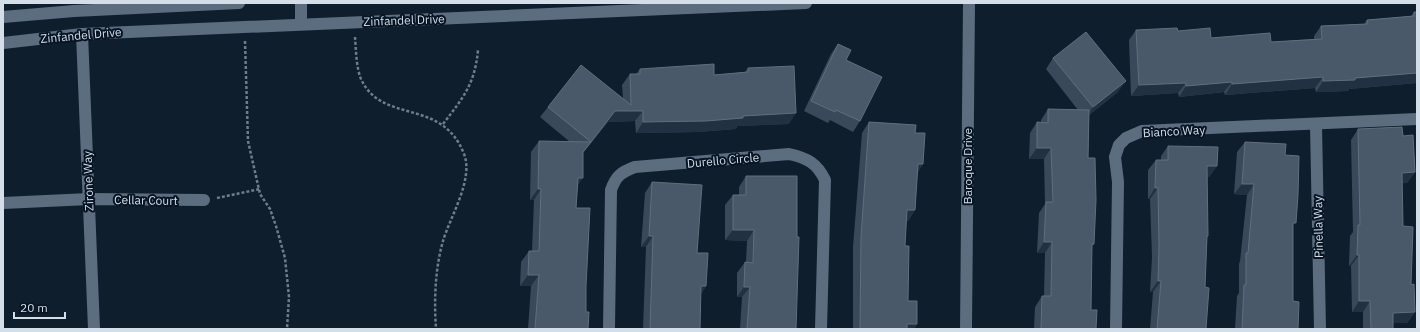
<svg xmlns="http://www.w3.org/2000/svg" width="1420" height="332" font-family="'IBM Plex Sans',sans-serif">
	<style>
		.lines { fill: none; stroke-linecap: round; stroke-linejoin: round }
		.path { stroke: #707c89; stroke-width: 2.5; stroke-dasharray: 3 2; stroke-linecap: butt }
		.street { stroke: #5c6d80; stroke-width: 12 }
		.secondary { stroke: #5c6d80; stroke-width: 12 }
		.wall { fill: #3a495a }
		.shaded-wall { fill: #223141 }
		.building { fill: #4a5969; stroke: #606e7d }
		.labels { text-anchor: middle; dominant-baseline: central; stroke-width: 4; stroke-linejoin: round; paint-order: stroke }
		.street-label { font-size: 12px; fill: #d4dee9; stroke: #061423 }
	</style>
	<rect width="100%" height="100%" fill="#0f1e2d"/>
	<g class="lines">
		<g class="path">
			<path d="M355,37C356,49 356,67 361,79C382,125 442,97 464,154C474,179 450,217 443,241C435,269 434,300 436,329"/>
			<polyline points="245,41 248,141 260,194 270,209 276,226 285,258 289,297 287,329"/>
			<path d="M443,124C463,98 475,84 478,50"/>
			<polyline points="217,198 260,189"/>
		</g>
		<g class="street">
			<polyline points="301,3 301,24"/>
			<polyline points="82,34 94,329"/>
			<polyline points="1316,125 1320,329"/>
			<polyline points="3,203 89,199 204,200"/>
			<path d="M609,329L611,190C616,176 621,172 635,167L789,154C807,158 817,163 825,180L821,329"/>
			<polyline points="1116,329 1118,182 1115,157 1119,145 1126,138 1142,131 1417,119"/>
		</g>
		<g class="secondary">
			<polyline points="3,17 74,11 239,3"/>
			<polyline points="3,43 82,34 806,3"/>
			<polyline points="966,329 969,3"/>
		</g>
	</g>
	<g class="wall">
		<polygon points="1414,12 1417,12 1417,83 1349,89 1348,91 1316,92 1315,88 1225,95 1224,92 1179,97 1178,93 1131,96 1129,40 1136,30 1178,31 1211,38 1271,42 1314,39 1314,36 1321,26 1364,24 1367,20 1411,16"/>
		<polygon points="838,44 846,60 860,121 853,132 830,120 828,123 804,111 831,54"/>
		<polygon points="1053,58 1118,92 1089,115 1088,158 1094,244 1092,246 1091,310 1096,329 1034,329 1035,307 1042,296 1044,296 1045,253 1037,253 1039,213 1045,204 1044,159 1029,159 1030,133 1037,122 1041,122 1041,120 1048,109 1078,110 1046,69"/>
		<polygon points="748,68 789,124 737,126 736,129 698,132 636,133 635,121 608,122 583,153 578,186 576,208 586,286 586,312 588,329 528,329 531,286 520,286 521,262 529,251 532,251 534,200 530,200 531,152 539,141 570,142 540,117 548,107 623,99 622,85 630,74 636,74 640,69 714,75 745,72"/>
		<polygon points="869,122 923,164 917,173 915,210 908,221 906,221 905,246 908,301 917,324 914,329 853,329 853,247 862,133"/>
		<polygon points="1358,129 1415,172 1407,183 1402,183 1403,226 1411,285 1415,312 1407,323 1393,323 1393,329 1363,329 1363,312 1352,312 1351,266 1349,266 1350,236 1353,232 1351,140"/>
		<polygon points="1245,142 1285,155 1293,226 1293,301 1298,329 1235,329 1237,296 1239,293 1239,264 1240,261 1247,195 1234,194 1237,152"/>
		<polygon points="1168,146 1217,166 1209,177 1207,177 1207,238 1205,287 1206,329 1150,329 1153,292 1150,292 1152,257 1150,199 1148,199 1148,170 1156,160 1161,160 1161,156"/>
		<polygon points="746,176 796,329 740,329 742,297 737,297 737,273 745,262 746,262 747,241 725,240 725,205 733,195 739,195 739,187"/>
		<polygon points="652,182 697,253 706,286 701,294 700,329 643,329 646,247 641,247 645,193"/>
	</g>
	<g class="shaded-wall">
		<polygon points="1417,73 1417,83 1349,89 1348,91 1316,92 1323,81"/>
		<polygon points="1323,77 1315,88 1225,95 1232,84"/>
		<polygon points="1126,81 1118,92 1085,118 1093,107"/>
		<polygon points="1232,82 1224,92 1179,97 1186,86"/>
		<polygon points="1186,83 1178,93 1131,96 1139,85"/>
		<polygon points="615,111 643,111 635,121 608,122 584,152 591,142"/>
		<polygon points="796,113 789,124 737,126 736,129 698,132 636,133 643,122 743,116"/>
		<polygon points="1037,148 1051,148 1044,159 1029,159"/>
		<polygon points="918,164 923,164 916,175"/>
		<polygon points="1207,166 1217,166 1209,177 1200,176"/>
		<polygon points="1415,172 1407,183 1395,184 1402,173"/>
		<polygon points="578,178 583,178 575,189"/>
		<polygon points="1242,184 1254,184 1247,195 1234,194"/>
		<polygon points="1155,188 1158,188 1150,199 1148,199"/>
		<polygon points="538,189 541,189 534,200 530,200"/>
		<polygon points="907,210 915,210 908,221 900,220"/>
		<polygon points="733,230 754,230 747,241 725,240"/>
		<polygon points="649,236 653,236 646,247 641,247"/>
		<polygon points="1044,242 1052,242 1045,253 1037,253"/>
		<polygon points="1357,255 1359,255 1351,266 1349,266"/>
		<polygon points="528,275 539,275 531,286 520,286"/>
		<polygon points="1158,281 1161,281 1153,292 1150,292"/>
		<polygon points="701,286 706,286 699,297"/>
		<polygon points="744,287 750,287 742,297 737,297"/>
		<polygon points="1359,301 1370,301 1363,312 1352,312"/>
		<polygon points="1415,312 1407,323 1386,323 1393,313"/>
		<polygon points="907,324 917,324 914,329 903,329"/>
	</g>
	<g class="building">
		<polygon points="1414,12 1417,12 1417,73 1355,78 1355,80 1323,81 1323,77 1232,84 1232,82 1186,86 1186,83 1139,85 1136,30 1177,28 1178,31 1210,28 1211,38 1270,33 1271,42 1322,39 1321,26 1367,24 1367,20 1414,16"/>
		<polygon points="1086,32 1126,81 1093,107 1053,58"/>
		<polygon points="838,44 851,50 846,60 882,77 860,121 836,110 835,112 811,101"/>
		<polygon points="714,64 714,75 748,72 748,68 794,66 796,113 743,116 743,118 706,121 643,122 643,111 615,111 591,142 548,107 581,65 631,105 630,74 640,74 640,69"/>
		<polygon points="1048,109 1089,110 1088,158 1095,158 1096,200 1094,244 1092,244 1091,310 1097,310 1096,329 1041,329 1042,296 1051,296 1052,242 1044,242 1046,202 1053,202 1051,148 1037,148 1037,122 1048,123"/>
		<polygon points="869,122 916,125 915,133 925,133 923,164 918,164 915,210 907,210 905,246 909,246 908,301 917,301 917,324 907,324 907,329 860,329 861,237"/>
		<polygon points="1402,127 1403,136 1413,135 1415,172 1402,173 1403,226 1413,227 1411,285 1414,284 1415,312 1393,313 1393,329 1371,329 1370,301 1359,301 1359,255 1357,255 1358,225 1360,225 1358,129"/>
		<polygon points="539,141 591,142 583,152 583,178 578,178 576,208 590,208 586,286 586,312 589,312 588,329 535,329 539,275 528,275 529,251 539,251 541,189 538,189"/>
		<polygon points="1245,142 1286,144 1285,155 1299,156 1298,195 1296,223 1293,223 1293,301 1299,302 1298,329 1242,329 1244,285 1246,285 1246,253 1248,253 1254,184 1242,184"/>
		<polygon points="1168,146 1218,147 1217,166 1207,166 1208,236 1207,236 1205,287 1209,288 1206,329 1157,329 1161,281 1158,281 1159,246 1158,188 1155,188 1156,160 1168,160"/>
		<polygon points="746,176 797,176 797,237 799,237 796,329 747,329 750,287 744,287 745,262 753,263 754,230 733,230 733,195 746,195"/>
		<polygon points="652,182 702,185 697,253 708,253 706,286 701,286 700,329 650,329 653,236 649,236"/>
	</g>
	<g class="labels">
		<g class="street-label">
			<text transform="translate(404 20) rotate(-2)">Zinfandel Drive</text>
			<text transform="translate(81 35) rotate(-5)">Zinfandel Drive</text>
			<text transform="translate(1174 131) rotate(-3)">Bianco Way</text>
			<text transform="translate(723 160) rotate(-5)">Durello Circle</text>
			<text transform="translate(967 166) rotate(-90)">Baroque Drive</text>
			<text transform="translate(88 181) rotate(-92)">Zirone Way</text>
			<text transform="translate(146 200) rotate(1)">Cellar Court</text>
			<text transform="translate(1318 227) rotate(-91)">Pinella Way</text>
		</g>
	</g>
	<rect width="1420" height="332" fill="none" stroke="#d4dee9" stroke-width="8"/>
	<path d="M14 312v6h51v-6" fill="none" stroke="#d4dee9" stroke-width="2"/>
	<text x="20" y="312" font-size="12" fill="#d4dee9" stroke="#061423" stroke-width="3" paint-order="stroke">20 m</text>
</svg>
